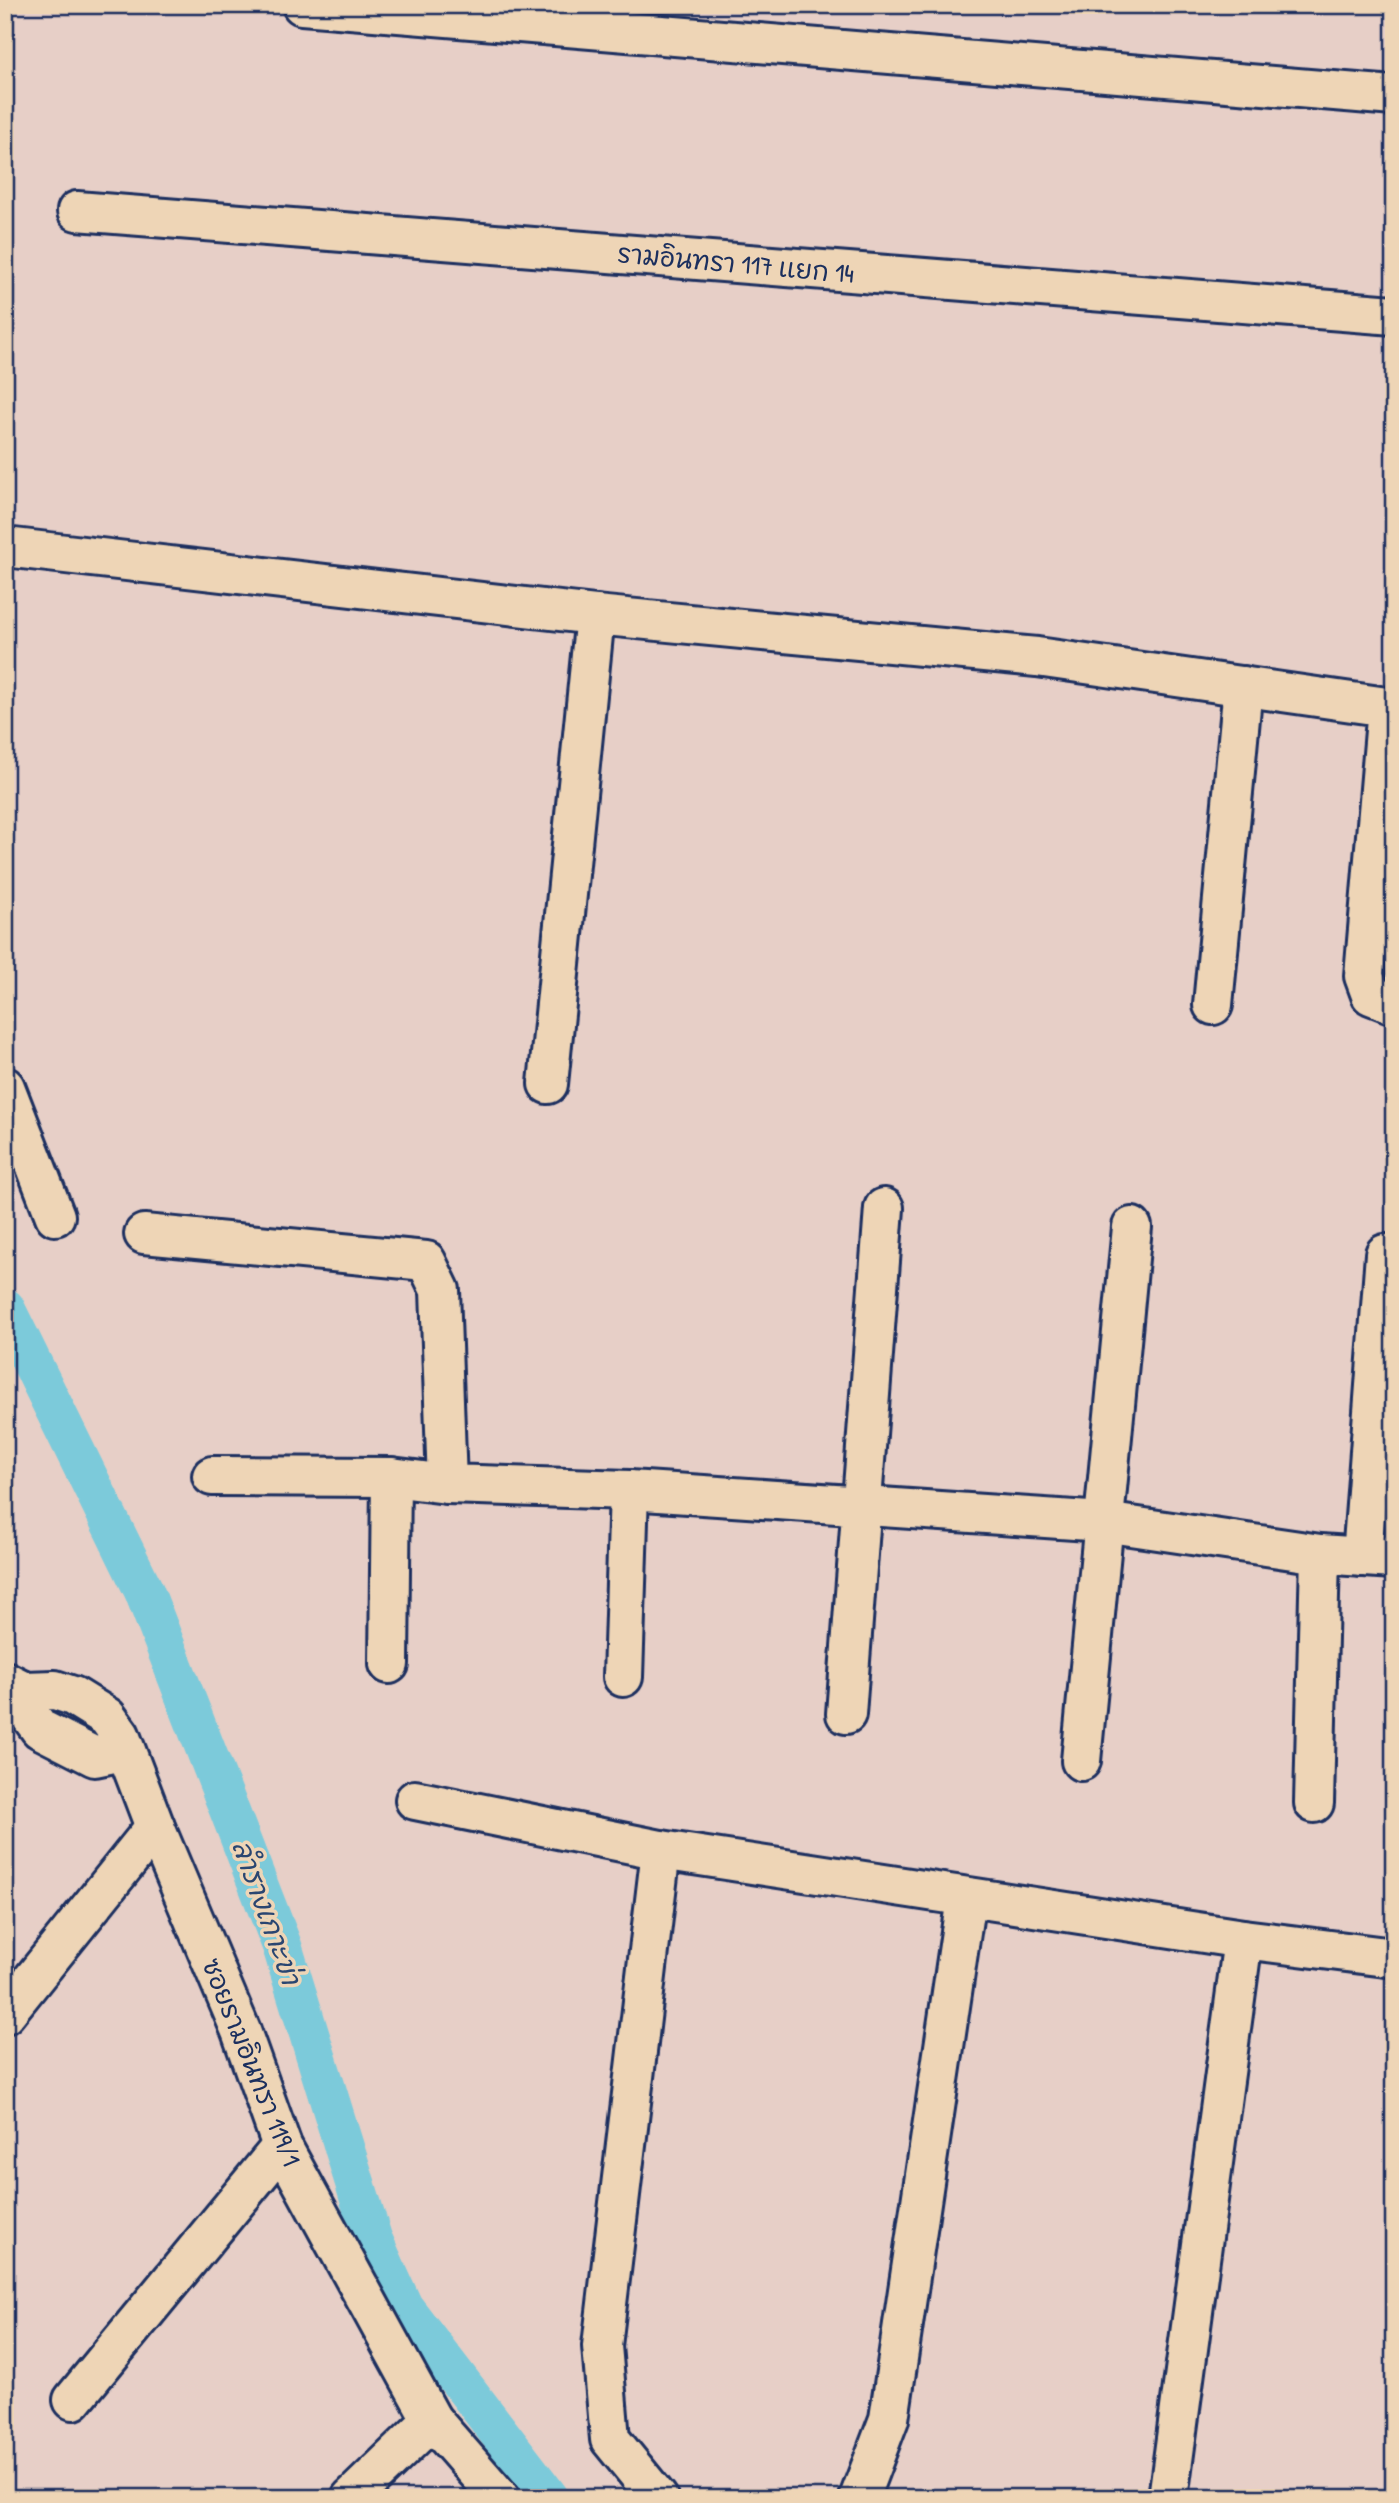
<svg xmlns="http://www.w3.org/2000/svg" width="1399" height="2503" font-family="'Patrick Hand','Playpen Sans Thai',sans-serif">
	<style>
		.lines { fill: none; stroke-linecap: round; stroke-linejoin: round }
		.canal { stroke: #7ccada; stroke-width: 40 }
		.street-casing { stroke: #1b2f5e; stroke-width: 44 }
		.street { stroke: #eed5b6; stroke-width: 38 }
		.labels { text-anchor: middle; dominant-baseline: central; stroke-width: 7; stroke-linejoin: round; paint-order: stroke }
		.street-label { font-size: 26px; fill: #1b2f5e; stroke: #eed5b6 }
		.water-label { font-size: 28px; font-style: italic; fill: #2a4671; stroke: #eed5b6 }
	</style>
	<rect width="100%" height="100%" fill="#e7cfc7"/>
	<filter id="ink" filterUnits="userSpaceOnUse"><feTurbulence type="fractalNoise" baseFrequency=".0143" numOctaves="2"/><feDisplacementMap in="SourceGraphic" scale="14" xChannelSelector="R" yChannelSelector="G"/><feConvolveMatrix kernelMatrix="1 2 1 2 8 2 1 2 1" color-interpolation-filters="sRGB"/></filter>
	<g filter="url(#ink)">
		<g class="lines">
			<polyline class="canal" points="5,1308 144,1591 282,1946 372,2238 403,2307 549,2498"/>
			<defs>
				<g id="street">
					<polyline points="302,5 1394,96"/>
					<polyline points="77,211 1394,315"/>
					<polyline points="5,547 595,615 1037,657 1394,708"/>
					<polyline points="1387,707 1364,976 1371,995 1394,1004"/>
					<polyline points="1213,1005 1243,686"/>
					<polyline points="548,1084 595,615"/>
					<polyline points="5,1087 55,1216"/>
					<polyline points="144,1234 426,1261 440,1290 447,1484 629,1490 1104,1522 1320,1554 1394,1559"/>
					<polyline points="212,1476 391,1477 447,1484"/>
					<polyline points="1362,1557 1385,1254"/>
					<polyline points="389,1664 391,1477"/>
					<polyline points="623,1677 629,1490"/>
					<polyline points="5,1681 25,1691 55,1690 73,1696 107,1717 120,1735 155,1827 241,2031 282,2146 432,2420 500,2498"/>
					<polyline points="25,1691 29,1714 40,1729 95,1757 124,1751"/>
					<polyline points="846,1714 884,1208"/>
					<polyline points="1081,1761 1132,1227"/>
					<polyline points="415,1800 661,1850 1243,1939 1394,1958"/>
					<polyline points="1314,1803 1320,1554"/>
					<polyline points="5,2014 155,1827"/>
					<polyline points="73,2400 282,2146"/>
					<polyline points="351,2498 432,2420"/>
					<polyline points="658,2498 610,2439 602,2346 661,1850"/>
					<polyline points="859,2498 889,2419 966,1898"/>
					<polyline points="1168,2498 1243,1939"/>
				</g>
			</defs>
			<use href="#street" class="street-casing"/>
			<use href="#street" class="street"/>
		</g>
	</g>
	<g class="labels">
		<g class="street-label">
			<text transform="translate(736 263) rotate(5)">รามอินทรา 117 แยก 14</text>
			<text transform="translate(252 2062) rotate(68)">ซอยรามอินทรา 119/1</text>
		</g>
		<g class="water-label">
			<text transform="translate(267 1912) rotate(70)">ลำรางเกาะข่า</text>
		</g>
	</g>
	<rect width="1399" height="2503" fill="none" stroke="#eed5b6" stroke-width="28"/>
	<rect x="14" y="14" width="1371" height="2475" fill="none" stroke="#1b2f5e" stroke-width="2.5" filter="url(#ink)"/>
</svg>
